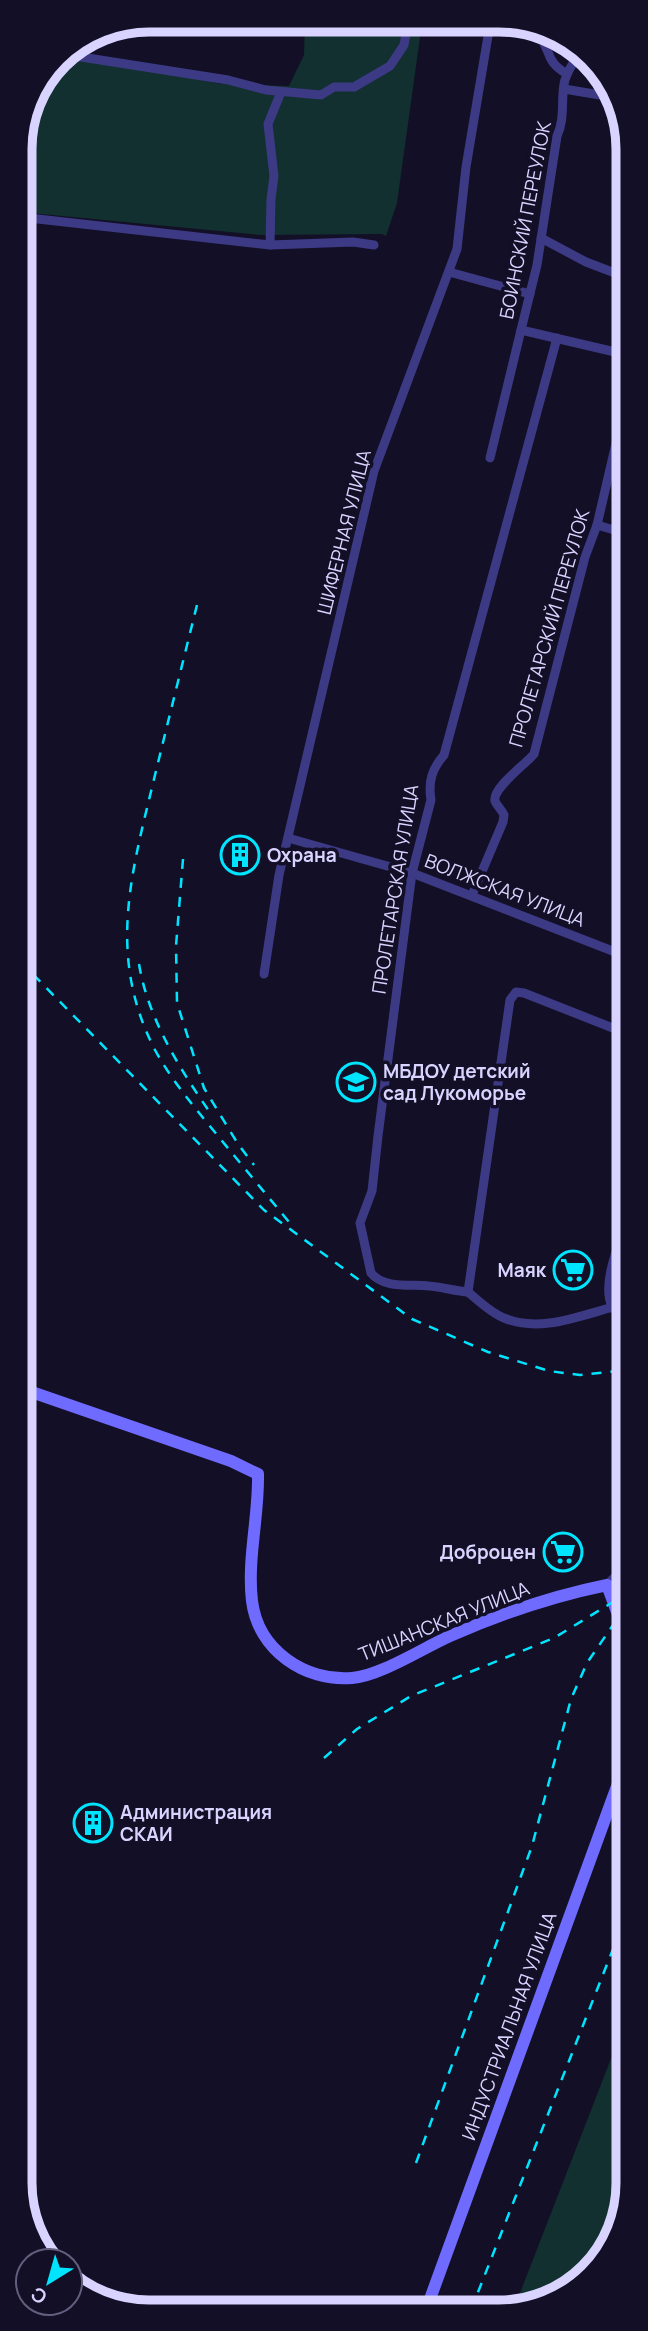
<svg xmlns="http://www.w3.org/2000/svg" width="648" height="2331" font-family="Manrope,sans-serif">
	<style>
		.green { fill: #12302f }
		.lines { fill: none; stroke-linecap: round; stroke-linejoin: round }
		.minor { stroke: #3d3a85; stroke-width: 9 }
		.tertiary { stroke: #3d3a85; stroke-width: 10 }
		.secondary { stroke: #6f6bff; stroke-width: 12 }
		.rail { stroke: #00e5ff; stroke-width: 2.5; stroke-dasharray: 10 9; stroke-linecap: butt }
		.labels { text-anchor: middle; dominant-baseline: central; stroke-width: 7; stroke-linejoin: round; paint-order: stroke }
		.street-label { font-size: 19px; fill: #d9d4ff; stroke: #130f26 }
		.poi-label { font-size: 19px; font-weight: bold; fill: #d9d4ff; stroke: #130f26; text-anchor: start }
		.rim { fill: none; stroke: #d9d4ff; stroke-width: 9 }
	</style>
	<rect width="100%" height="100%" fill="#130f26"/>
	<g class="green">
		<polygon points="305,21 363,22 421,30 397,203 386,236 382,234 260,235 20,212 20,140 57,57 147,69 221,84 289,86 304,55"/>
		<polygon points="628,2015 628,2191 596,2268 517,2311 513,2311"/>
	</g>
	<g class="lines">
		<g class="minor">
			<path d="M509,23C520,28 532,27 540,37C552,53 545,61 567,74"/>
			<path d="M579,52C574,63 566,72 564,84C561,102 565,119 557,136L537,265L521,330L628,355"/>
			<polyline points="62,54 228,80 266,90 321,95 334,87 354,87 390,66 404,45 408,22"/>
			<polyline points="564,89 612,97"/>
			<polyline points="620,176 623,186 628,190"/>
			<polyline points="20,217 270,245 353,242 374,245"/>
			<polyline points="541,238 586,262 628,278"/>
			<polyline points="270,245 271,199 274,176 268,124 281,92"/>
			<polyline points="449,272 530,294"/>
			<polyline points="490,458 521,330"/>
			<polyline points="597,525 628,534"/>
			<polyline points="288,838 412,873 628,957"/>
			<path d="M472,895L503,822L504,815C502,810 497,806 495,801C492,788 526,764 534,754L585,557L597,525L628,392"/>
			<polyline points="264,974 279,875 374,471 457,249 466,167 488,36 494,23"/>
			<path d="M468,1292C455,1291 442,1287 429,1286C410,1284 384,1289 371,1273L360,1223L372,1191L378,1136L412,873L431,800C428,781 432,769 444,755L557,338"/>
			<path d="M613,1307C579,1316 539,1333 504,1318C491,1313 479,1301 468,1292L510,1000L516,992L524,993L628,1034"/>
		</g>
		<g class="tertiary">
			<path d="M628,1218C621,1241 602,1282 612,1305C615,1311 623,1317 628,1321"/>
			<polyline points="607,1585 628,1566"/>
		</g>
		<g class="secondary">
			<path d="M20,1388L231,1461L258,1474C259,1516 247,1559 252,1601C258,1650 305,1682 352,1678C380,1676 423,1648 450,1636C500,1614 553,1596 607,1585L628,1642"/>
			<polyline points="426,2310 628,1756"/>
		</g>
		<g class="rail">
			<path d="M197,605C183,661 169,718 155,775C132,871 106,955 155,1050C172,1081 195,1108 218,1136C241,1164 265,1193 289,1222"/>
			<polyline points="183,859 176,946 177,1003 204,1088 238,1144 254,1165"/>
			<polyline points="20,961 264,1210 412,1319 488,1352 549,1371 580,1375 628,1370"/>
			<path d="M139,964C148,1019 180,1069 211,1114"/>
			<polyline points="324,1758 357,1729 411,1696 554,1638 613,1602 628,1587"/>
			<polyline points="416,2163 532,1846 571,1699 587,1663 628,1603"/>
			<polyline points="471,2310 628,1911"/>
		</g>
	</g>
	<defs>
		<symbol id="building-ring" viewBox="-11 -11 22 22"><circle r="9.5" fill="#130f26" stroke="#00e5ff" stroke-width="1.5"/><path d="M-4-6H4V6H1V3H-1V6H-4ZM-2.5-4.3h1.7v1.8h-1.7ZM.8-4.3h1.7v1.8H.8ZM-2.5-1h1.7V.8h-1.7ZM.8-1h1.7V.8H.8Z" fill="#00e5ff"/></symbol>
		<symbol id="school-ring" viewBox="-11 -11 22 22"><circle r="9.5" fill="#130f26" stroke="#00e5ff" stroke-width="1.5"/><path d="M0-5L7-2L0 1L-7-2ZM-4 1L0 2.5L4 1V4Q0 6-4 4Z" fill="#00e5ff"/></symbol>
		<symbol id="supermarket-ring" viewBox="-11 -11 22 22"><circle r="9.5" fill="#130f26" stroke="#00e5ff" stroke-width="1.5"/><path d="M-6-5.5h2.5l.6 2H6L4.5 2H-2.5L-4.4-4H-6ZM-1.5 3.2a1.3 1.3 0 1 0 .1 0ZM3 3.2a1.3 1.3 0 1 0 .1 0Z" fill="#00e5ff"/></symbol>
	</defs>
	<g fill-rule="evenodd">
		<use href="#building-ring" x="218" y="833" width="44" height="44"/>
		<use href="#school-ring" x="334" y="1060" width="44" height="44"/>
		<use href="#supermarket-ring" x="551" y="1248" width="44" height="44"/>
		<use href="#supermarket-ring" x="541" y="1530" width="44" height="44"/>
		<use href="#building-ring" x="71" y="1801" width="44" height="44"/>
	</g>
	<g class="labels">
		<g class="street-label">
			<text transform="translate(525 220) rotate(-79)">БОИНСКИЙ ПЕРЕУЛОК</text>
			<text transform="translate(344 532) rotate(-76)">ШИФЕРНАЯ УЛИЦА</text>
			<text transform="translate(549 628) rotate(-74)">ПРОЛЕТАРСКИЙ ПЕРЕУЛОК</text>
			<text transform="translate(395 889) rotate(-81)">ПРОЛЕТАРСКАЯ УЛИЦА</text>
			<text transform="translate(505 890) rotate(21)">ВОЛЖСКАЯ УЛИЦА</text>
			<text transform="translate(444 1621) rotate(-22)">ТИШАНСКАЯ УЛИЦА</text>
			<text transform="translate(509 2026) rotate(-70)">ИНДУСТРИАЛЬНАЯ УЛИЦА</text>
		</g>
		<g class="poi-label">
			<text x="267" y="855">Охрана</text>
			<text x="383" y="1071">МБДОУ детский<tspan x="383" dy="22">сад Лукоморье</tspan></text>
			<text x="546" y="1270" text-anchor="end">Mаяк</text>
			<text x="536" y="1552" text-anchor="end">Доброцен</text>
			<text x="120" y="1812">Администрация<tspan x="120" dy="22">СКАИ</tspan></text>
		</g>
	</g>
	<path d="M0 0H648V2331H0ZM149 32H499A117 117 0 0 1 616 149V2183A117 117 0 0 1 499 2300H149A117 117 0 0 1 32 2183V149A117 117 0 0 1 149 32Z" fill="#130f26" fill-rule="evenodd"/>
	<path class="rim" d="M149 32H499A117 117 0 0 1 616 149V2183A117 117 0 0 1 499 2300H149A117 117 0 0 1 32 2183V149A117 117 0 0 1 149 32Z"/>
	<g transform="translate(49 2282) rotate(217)"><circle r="33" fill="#130f26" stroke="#625e7d" stroke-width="2"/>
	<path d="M0-5L12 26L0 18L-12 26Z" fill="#00e5ff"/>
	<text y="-10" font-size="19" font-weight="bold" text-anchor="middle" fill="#d9d4ff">С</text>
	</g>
</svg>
